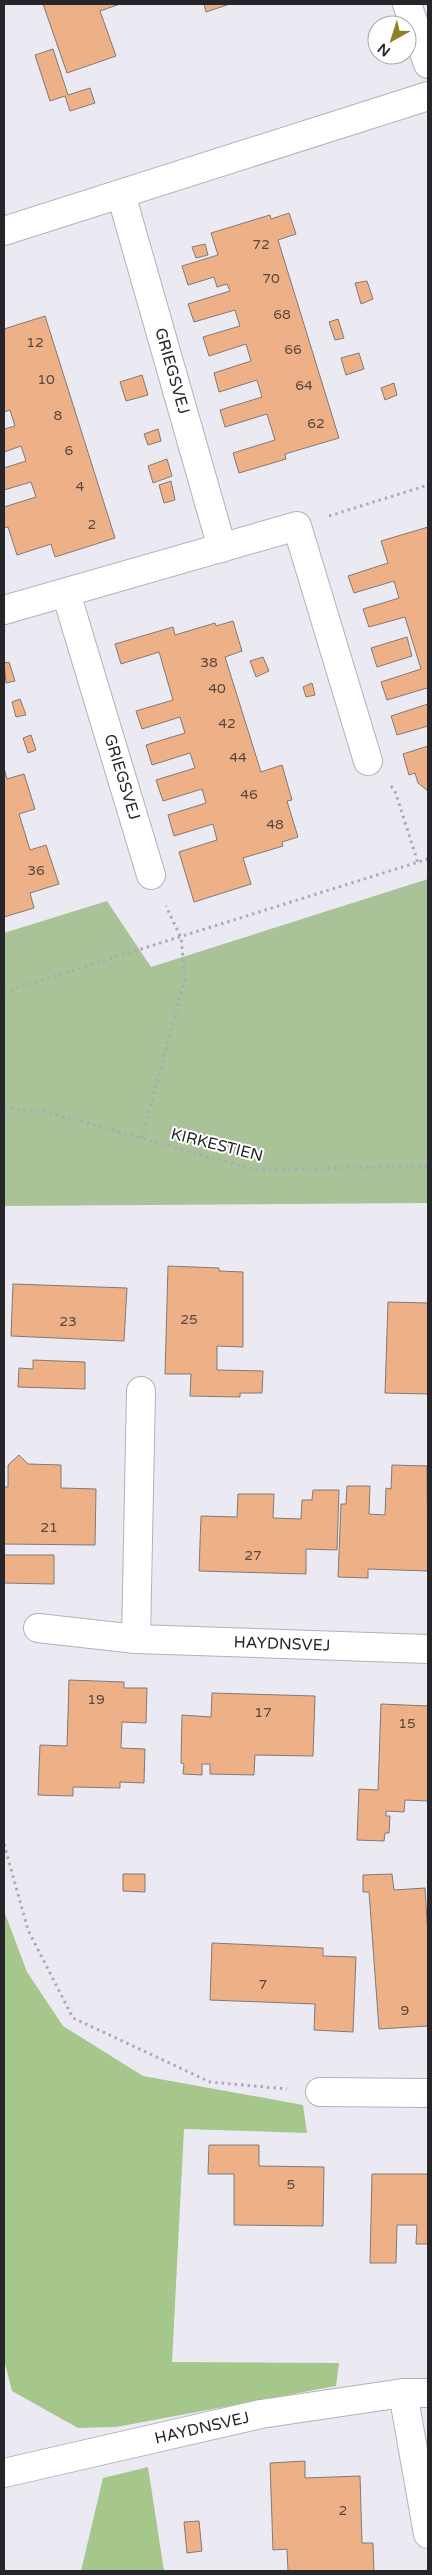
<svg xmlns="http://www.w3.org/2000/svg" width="432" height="2575" font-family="'Varela Round',sans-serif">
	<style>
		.green { fill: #a9c298 }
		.forest { fill: #a5c78b }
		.building { fill: #edb087; stroke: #827a75 }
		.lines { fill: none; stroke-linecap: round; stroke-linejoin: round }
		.street-casing { stroke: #b2b1ba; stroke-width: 30 }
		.path { stroke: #acabb3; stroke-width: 3; stroke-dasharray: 2.5 4; stroke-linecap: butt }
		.street { stroke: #fff; stroke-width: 28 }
		.labels { text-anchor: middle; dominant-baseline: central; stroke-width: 4; stroke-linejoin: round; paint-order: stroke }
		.number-label { font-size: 14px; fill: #584840 }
		.street-label { font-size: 16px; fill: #262529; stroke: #fff }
	</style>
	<rect width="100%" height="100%" fill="#ebeaf3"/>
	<polygon class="green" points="428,879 428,1203 4,1206 4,933 107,901 151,967"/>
	<g class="forest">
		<polygon points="4,1911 27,1972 63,2026 143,2076 303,2105 307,2133 184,2129 172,2362 339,2363 336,2386 116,2427 78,2428 12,2391 4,2360"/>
		<polygon points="148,2467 164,2571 81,2571 103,2478"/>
	</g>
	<g class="building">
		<polygon points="43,4 120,4 100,11 116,56 67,73"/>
		<polygon points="204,4 230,4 206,12"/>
		<polygon points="53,49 68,95 90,88 95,103 70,111 65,96 50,101 35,55"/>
		<polygon points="289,213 296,234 278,240 339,438 285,454 286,459 239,473 233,453 275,440 267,414 225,427 220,410 262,397 257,380 219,392 214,373 251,361 246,344 209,356 203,337 240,326 235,310 194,322 188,304 230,291 227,284 217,287 214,277 188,285 182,266 218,255 211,233 270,215 271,219"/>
		<polygon points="205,244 208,255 196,258 192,247"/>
		<polygon points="367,281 373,299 361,304 355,283"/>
		<polygon points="45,316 115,538 55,557 51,544 17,555 8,527 4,528 4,507 36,497 31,482 4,490 4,468 26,461 21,446 4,452 4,429 15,426 10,410 4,412 4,329"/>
		<polygon points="338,319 344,338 335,340 329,322"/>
		<polygon points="359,353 364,369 346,375 341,358"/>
		<polygon points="142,375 148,395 126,401 120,382"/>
		<polygon points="394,383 397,395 385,400 381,388"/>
		<polygon points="158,429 161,441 148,445 144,434"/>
		<polygon points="167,459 172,476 153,483 148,466"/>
		<polygon points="171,481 175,500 164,503 159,485"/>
		<polygon points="428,527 428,692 427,688 387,700 381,682 421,669 405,617 369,627 363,609 399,598 394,581 354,593 348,576 388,563 381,541"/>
		<polygon points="233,621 242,651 225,657 261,772 282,765 292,800 287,801 298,837 282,842 283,846 243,858 251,884 194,902 179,852 217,840 213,824 174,836 168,815 206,803 202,789 163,801 156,780 195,768 190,753 152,765 146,745 185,733 180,717 142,729 136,711 173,700 159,652 121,664 115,644 173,627 175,635 215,623 216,626"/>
		<polygon points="407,637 412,656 377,667 371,648"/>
		<polygon points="263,657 269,671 256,677 250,661"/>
		<polygon points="9,662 15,681 6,683 4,663"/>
		<polygon points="312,683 315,695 306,697 303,687"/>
		<polygon points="20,699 26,715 16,717 12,702"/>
		<polygon points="428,704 428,726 397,735 391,716"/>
		<polygon points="31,735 36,750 28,753 23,738"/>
		<polygon points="428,746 428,791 418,783 415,773 409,775 403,754"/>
		<polygon points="4,768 7,779 24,774 35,809 19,814 30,850 46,845 59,884 30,893 34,908 4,917"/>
		<polygon points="168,1266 219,1268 219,1271 243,1272 243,1347 217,1346 217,1370 263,1371 262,1393 240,1393 240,1397 190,1396 191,1374 165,1374"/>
		<polygon points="13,1284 127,1288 124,1341 11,1336"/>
		<polygon points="388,1302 428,1303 428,1394 385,1393"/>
		<polygon points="33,1360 85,1362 85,1389 18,1387 19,1368 33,1369"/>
		<polygon points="19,1455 28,1464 61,1465 61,1488 96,1489 95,1545 4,1544 4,1487 8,1487 8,1465"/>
		<polygon points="392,1465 427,1466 428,1571 368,1569 368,1578 338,1577 341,1504 346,1504 347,1486 370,1486 369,1514 385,1515 386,1488 391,1489"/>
		<polygon points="313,1490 339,1490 337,1550 306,1549 306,1574 199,1571 201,1516 237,1517 238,1494 274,1494 273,1518 301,1519 302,1500 312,1500"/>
		<polygon points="4,1555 54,1555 54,1584 4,1583"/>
		<polygon points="69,1680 124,1682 124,1688 147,1688 146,1723 122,1722 121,1748 145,1749 144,1783 120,1782 120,1788 73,1787 73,1796 38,1795 40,1745 67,1746"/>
		<polygon points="212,1693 315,1696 313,1756 255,1755 254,1775 210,1774 210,1764 202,1764 202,1775 183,1774 184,1764 181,1763 182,1715 211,1717"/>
		<polygon points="381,1704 428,1706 428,1801 405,1800 404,1812 386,1811 386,1816 390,1816 389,1833 385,1833 384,1841 357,1840 359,1789 378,1790"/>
		<polygon points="123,1874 145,1874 145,1892 123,1891"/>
		<polygon points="392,1874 394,1890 425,1888 428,1937 428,2026 379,2029 369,1892 363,1892 363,1875"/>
		<polygon points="212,1943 323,1948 323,1956 356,1957 353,2032 314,2030 315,2004 210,2000"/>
		<polygon points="209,2145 259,2145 259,2166 324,2167 323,2226 234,2225 234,2174 208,2174"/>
		<polygon points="372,2174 428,2174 428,2244 416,2244 417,2225 397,2225 396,2263 370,2263"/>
		<polygon points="305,2461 305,2478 360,2476 362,2543 373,2543 374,2571 288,2571 287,2549 273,2550 270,2463"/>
		<polygon points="199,2521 202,2551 187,2553 184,2522"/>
	</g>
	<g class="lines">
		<defs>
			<g id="street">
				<polyline points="407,4 428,64"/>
				<polyline points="121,194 222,548"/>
				<polyline points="4,231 428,96"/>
				<polyline points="66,593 151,875"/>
				<polyline points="4,610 297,526 368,761"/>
				<polyline points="38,1628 136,1639 428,1649"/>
				<polyline points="136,1639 141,1391"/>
				<polyline points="320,2092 428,2093"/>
				<polyline points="403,2393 428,2534"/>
				<polyline points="4,2473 261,2414 403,2393 428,2393"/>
			</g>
		</defs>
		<use href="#street" class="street-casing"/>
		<g class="path">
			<polyline points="329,516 428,485"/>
			<polyline points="391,786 395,791 418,863"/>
			<polyline points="4,992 428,859"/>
			<polyline points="4,1108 47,1112 256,1170 428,1166"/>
			<polyline points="142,1138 185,978 181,938 166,906"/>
			<polyline points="4,1844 28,1930 73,2018 210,2082 287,2089"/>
		</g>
		<use href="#street" class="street"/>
	</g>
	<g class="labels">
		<g class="number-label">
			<text x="261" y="244">72</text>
			<text x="271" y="278">70</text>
			<text x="282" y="314">68</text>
			<text x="35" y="342">12</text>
			<text x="293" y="349">66</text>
			<text x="46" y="379">10</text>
			<text x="304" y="385">64</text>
			<text x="58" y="415">8</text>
			<text x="316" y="423">62</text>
			<text x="69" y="450">6</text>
			<text x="80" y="486">4</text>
			<text x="92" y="524">2</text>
			<text x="209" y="662">38</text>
			<text x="217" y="688">40</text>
			<text x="227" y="723">42</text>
			<text x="238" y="757">44</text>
			<text x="249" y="794">46</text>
			<text x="275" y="824">48</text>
			<text x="36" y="870">36</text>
			<text x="189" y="1319">25</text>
			<text x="68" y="1321">23</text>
			<text x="49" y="1527">21</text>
			<text x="253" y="1555">27</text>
			<text x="96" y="1699">19</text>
			<text x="263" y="1712">17</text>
			<text x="407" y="1723">15</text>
			<text x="263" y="1984">7</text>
			<text x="405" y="2010">9</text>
			<text x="291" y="2184">5</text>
			<text x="343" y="2510">2</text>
		</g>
		<g class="street-label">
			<text transform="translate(172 371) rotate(74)">GRIEGSVEJ</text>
			<text transform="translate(122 777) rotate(73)">GRIEGSVEJ</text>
			<text transform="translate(217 1145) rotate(14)">KIRKESTIEN</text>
			<text transform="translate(282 1644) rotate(2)">HAYDNSVEJ</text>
			<text transform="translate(202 2428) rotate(-13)">HAYDNSVEJ</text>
		</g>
	</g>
	<rect width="432" height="2575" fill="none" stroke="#262529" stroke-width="10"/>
	<g transform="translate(392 40) rotate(219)"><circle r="24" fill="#ffffff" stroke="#a8a8a9"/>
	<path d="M0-4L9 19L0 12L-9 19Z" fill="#917f25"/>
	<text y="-8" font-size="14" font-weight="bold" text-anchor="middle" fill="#262529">N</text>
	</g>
</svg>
